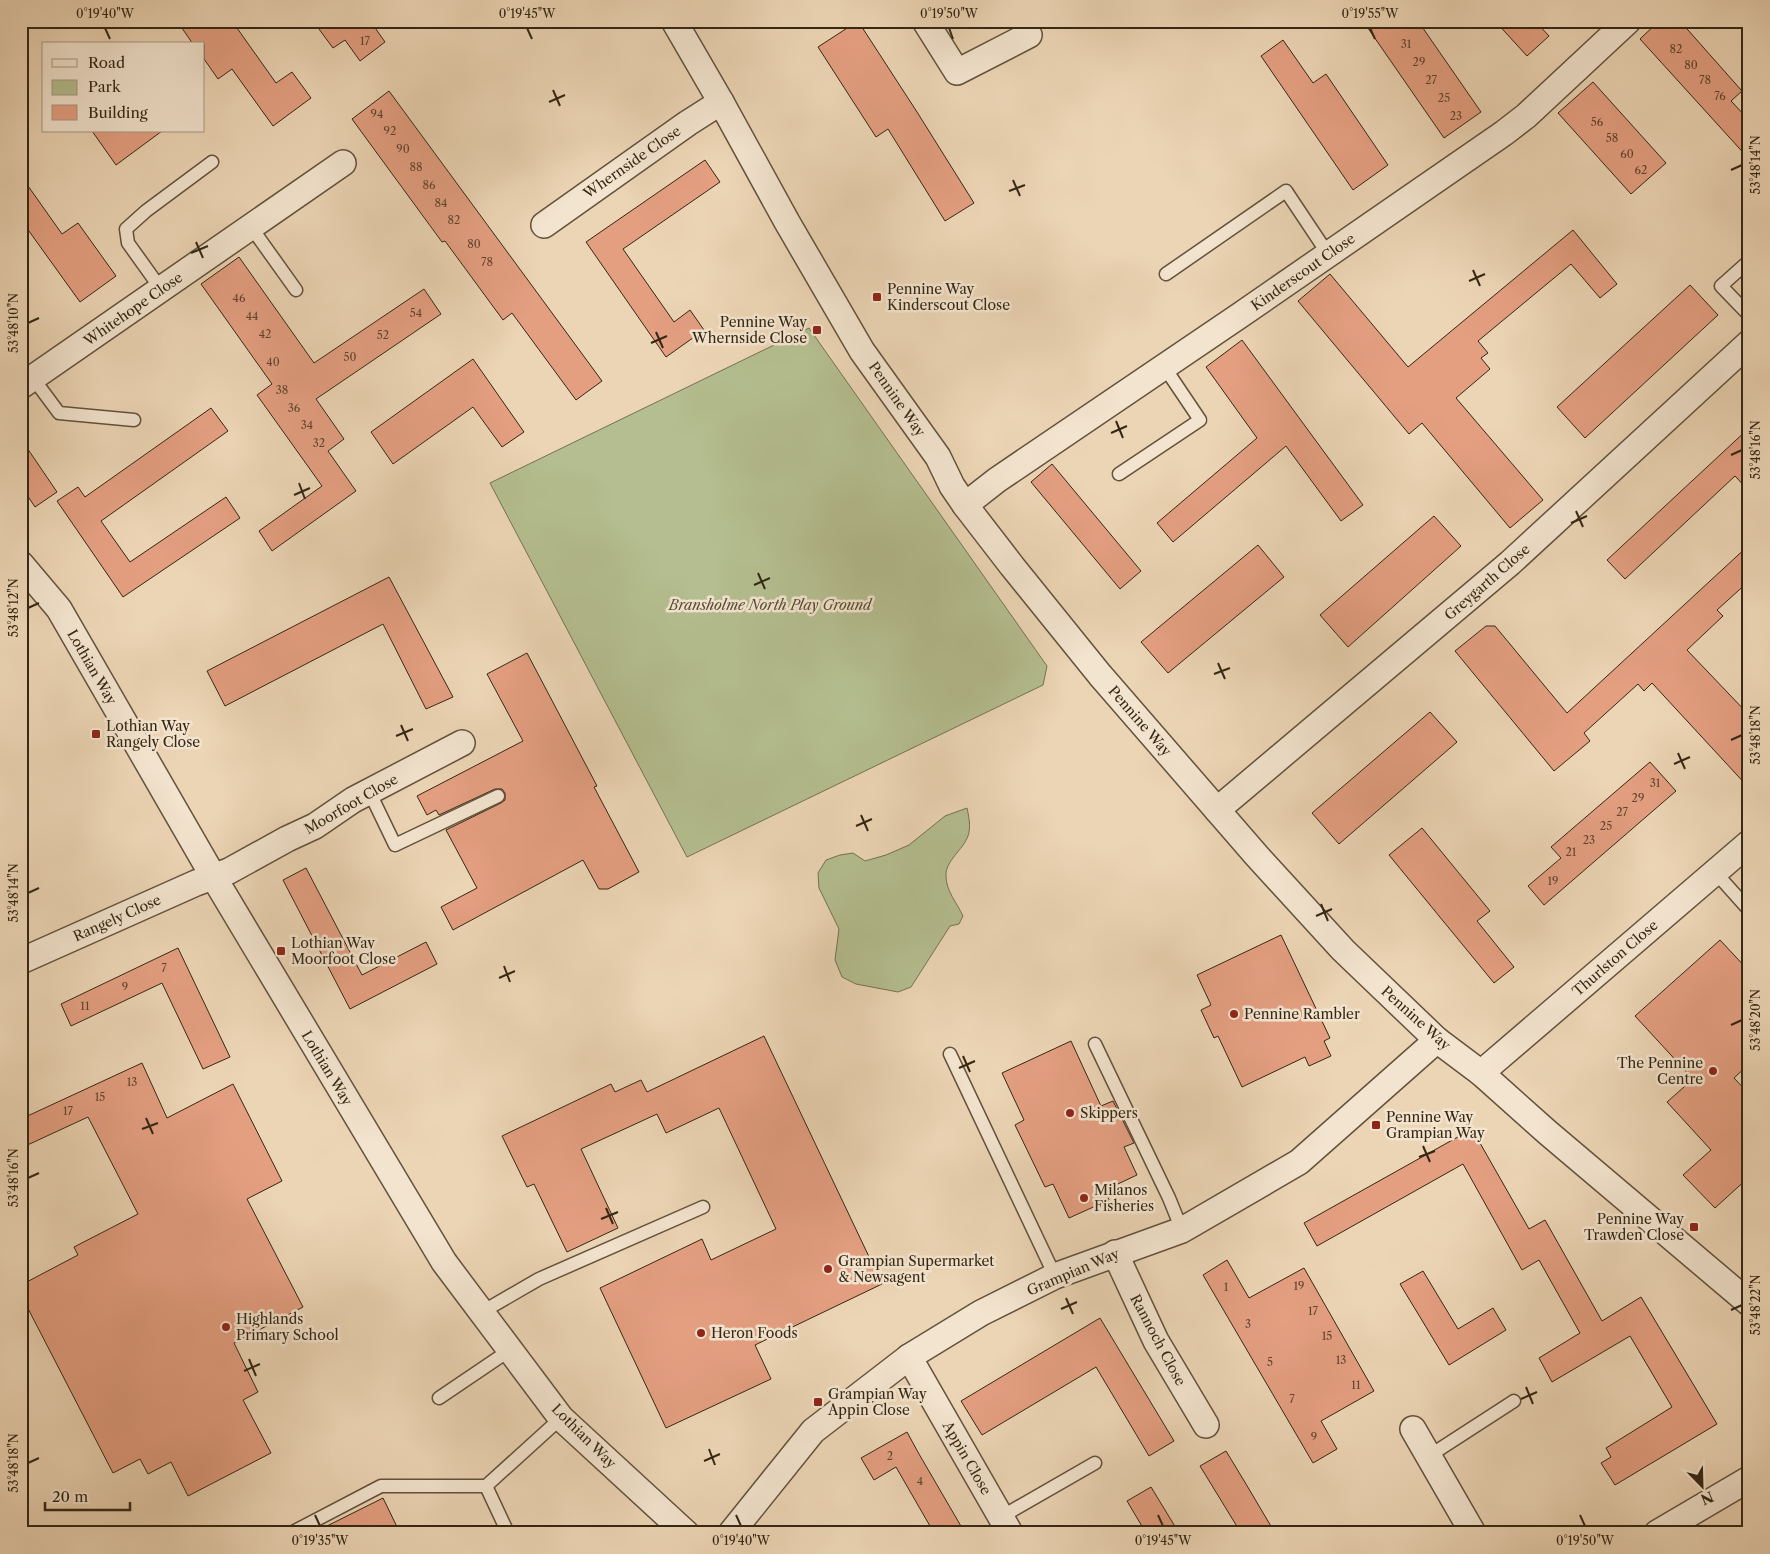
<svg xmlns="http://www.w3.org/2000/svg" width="1770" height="1554" font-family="'Libre Caslon Text',serif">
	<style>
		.green { fill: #b4be90; stroke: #747252 }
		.building { fill: #e49f81; stroke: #342714 }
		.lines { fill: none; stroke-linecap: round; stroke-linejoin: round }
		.lane-casing { stroke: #62523c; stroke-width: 15 }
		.street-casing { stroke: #62523c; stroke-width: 28 }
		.lane { stroke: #f3e4cf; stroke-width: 12 }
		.street { stroke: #f3e4cf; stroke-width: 25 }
		.ticks { fill: none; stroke: #342714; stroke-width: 2 }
		.poi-dot { fill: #8f2418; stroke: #f3e4cf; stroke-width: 2 }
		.labels { text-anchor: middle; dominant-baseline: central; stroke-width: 5; stroke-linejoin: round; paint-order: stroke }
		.number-label { font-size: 11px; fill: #60452f }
		.street-label { font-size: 14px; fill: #342714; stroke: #f3e4cf }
		.poi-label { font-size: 14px; fill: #342714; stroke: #f3e4cf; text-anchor: start }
		.park-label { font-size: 14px; font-style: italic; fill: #544d33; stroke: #f3e4cf }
		.neatline { fill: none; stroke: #342714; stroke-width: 2 }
		.ticks-label { font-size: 12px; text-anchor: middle; fill: #342714 }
	</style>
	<rect width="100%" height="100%" fill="#ecd5b5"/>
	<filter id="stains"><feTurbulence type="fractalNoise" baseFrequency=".004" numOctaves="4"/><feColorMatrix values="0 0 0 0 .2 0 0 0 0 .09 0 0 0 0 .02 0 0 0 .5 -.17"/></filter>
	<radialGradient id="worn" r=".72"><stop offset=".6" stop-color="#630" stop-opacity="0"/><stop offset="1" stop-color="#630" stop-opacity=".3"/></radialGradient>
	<g class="green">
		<polygon points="809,328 1047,666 1043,685 687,857 490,483"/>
		<path d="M967,808C969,817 971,827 968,836C963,850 945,861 946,876C946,891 957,903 963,916L959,924L950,926L911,987L898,992L856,984L842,977L835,960L839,929L819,888L818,873L826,860L840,855L853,853L865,861L886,855L909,845L945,816Z"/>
	</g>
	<g class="building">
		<polygon points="177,21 232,21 276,83 292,72 311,98 273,126 232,69 218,79 204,59 204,44 193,44"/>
		<polygon points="313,21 372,21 371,22 385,42 360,61 345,40 333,48"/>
		<polygon points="858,21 917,112 974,203 945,221 888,129 876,137 818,47"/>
		<polygon points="1363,21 1418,21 1481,112 1444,138"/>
		<polygon points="1495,21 1535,21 1549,36 1527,56"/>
		<polygon points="1659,21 1680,21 1742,91 1731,101 1749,120 1749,159 1640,39"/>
		<polygon points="1283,40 1313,83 1326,74 1388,165 1353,190 1261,56"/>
		<polygon points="1593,82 1666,163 1631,194 1558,113"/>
		<polygon points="389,91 602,381 576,400 512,313 503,320 445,241 442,242 352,119"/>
		<polygon points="92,131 162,131 116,165"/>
		<polygon points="705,160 720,182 623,249 674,322 690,310 704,330 666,357 586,242"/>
		<polygon points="21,176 62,234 78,223 116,276 80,302 21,220"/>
		<polygon points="1573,230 1617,284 1600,298 1571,264 1478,341 1488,353 1481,358 1490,369 1456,398 1543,500 1510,528 1422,423 1409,434 1298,301 1330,274 1408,367"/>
		<polygon points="239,257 314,363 424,289 441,314 316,399 344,439 328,451 356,491 272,551 259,531 322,486 257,395 272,384 201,284"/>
		<polygon points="1690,285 1718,315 1585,438 1557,407"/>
		<polygon points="1242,340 1363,505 1341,521 1286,446 1173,542 1157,523 1257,438 1206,367"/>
		<polygon points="473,359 524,432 502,447 473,407 393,464 371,432"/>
		<polygon points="211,408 228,431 101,521 130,562 226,497 240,518 123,597 57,501 78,487 85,497"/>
		<polygon points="1749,428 1749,491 1735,476 1625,579 1607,560"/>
		<polygon points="21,439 57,492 35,507 21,486"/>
		<polygon points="1052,464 1141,571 1120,589 1031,482"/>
		<polygon points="1434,516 1461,546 1348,647 1320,615"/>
		<polygon points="1258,545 1284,577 1168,673 1141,642"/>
		<polygon points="1749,545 1749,581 1717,610 1723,616 1687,650 1749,715 1749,788 1652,683 1644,691 1638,684 1584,733 1590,741 1554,771 1455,651 1486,626 1495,626 1567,713"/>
		<polygon points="389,577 453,697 426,709 383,624 225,706 207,671"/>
		<polygon points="527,653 597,786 594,787 639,872 608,889 599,889 583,860 453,930 441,907 477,888 446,830 501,803 505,800 505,793 502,789 495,789 439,815 436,810 427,815 417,796 523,741 487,674"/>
		<polygon points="1430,712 1457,742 1339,844 1312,813"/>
		<polygon points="1650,762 1676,791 1544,905 1528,886 1561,858 1551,847"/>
		<polygon points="1422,828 1490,911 1477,921 1514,967 1494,983 1389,855"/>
		<polygon points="306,868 362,975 426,942 437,964 350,1009 283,880"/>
		<polygon points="1281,935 1330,1038 1324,1041 1331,1056 1309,1066 1305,1057 1242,1087 1218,1036 1214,1038 1201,1010 1211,1005 1197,975"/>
		<polygon points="1720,940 1749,971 1749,1064 1734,1078 1749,1094 1749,1177 1715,1208 1683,1175 1711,1150 1667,1102 1693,1079 1635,1016"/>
		<polygon points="178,948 230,1057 203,1069 162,983 71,1026 61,1004"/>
		<polygon points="764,1036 882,1284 755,1345 771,1379 666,1428 600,1288 702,1239 711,1260 776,1229 719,1108 666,1133 657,1114 581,1149 618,1228 567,1252 534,1184 527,1187 502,1136 611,1084 615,1092 641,1080 647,1092"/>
		<polygon points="1071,1041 1101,1106 1113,1101 1134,1143 1124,1147 1137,1175 1105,1190 1109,1200 1069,1218 1053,1184 1045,1187 1015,1125 1024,1120 1002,1073"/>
		<polygon points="142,1063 167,1118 233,1084 282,1181 247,1199 303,1307 234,1343 258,1392 243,1400 271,1453 188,1496 171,1462 148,1474 140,1459 113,1473 21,1295 21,1285 78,1255 74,1247 138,1214 88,1117 21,1148 21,1119"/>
		<polygon points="1472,1129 1529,1229 1545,1220 1602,1321 1641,1297 1717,1424 1615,1485 1601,1463 1611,1457 1606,1448 1672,1407 1630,1336 1552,1382 1539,1358 1580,1333 1539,1260 1522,1270 1463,1164 1317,1246 1304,1223"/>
		<polygon points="1227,1260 1249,1298 1304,1268 1374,1391 1321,1421 1337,1449 1313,1463 1203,1275"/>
		<polygon points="1423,1271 1458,1329 1493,1308 1506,1330 1449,1365 1400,1284"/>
		<polygon points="1100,1318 1174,1441 1149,1456 1096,1367 982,1435 961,1401"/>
		<polygon points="907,1432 919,1454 965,1533 934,1533 896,1467 874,1480 861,1458"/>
		<polygon points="1226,1451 1246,1484 1275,1533 1241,1533 1200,1466"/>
		<polygon points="1151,1487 1179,1533 1146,1533 1127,1501"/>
		<polygon points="383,1498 400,1533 313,1533"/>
	</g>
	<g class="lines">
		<defs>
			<g id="lane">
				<polyline points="251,227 296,290"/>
				<polyline points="1749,261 1721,286 1749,315"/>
				<polyline points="1166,274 1286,191 1328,254"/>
				<polyline points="161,289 128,243 126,229 146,211 212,162"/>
				<polyline points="33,378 59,413 134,420"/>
				<polyline points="1119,474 1200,420 1165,368"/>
				<polyline points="369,791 395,845 498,796"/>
				<polyline points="1715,872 1749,910"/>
				<polyline points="1095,1044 1169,1198 1182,1230"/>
				<polyline points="950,1054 1055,1276"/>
				<polyline points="482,1312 539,1279 703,1207"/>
				<polyline points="439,1398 510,1350"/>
				<polyline points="1429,1456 1514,1401"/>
				<polyline points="486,1486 561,1418"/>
				<polyline points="1001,1517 1095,1463"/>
				<polyline points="291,1533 381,1486 486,1486 508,1533"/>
			</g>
			<g id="street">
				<polyline points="674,21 721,102 787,222 862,351 938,457 952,486 965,505 1012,566 1100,675 1257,856 1343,950 1437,1040 1481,1073 1547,1132 1749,1303"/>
				<polyline points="925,21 957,72 1029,35"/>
				<polyline points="544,225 688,123 721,102"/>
				<polyline points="21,386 343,163"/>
				<polyline points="965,505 997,480 1239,316 1504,133 1526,116 1628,21"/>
				<polyline points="21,564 59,609 213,876 444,1262 561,1418 686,1533"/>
				<polyline points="1217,810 1510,563 1749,343"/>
				<polyline points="21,961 196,883 229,871 287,839 315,826 353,800 462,743"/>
				<polyline points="1481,1073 1749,843"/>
				<polyline points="1115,1253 1156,1341 1206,1425"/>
				<polyline points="909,1357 1010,1533"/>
				<polyline points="1413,1429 1473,1533"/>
				<polyline points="731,1533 813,1431 909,1357 981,1313 1055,1276 1182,1230 1299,1162 1437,1040"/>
				<polyline points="1657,1533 1749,1479"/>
			</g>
		</defs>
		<use href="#lane" class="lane-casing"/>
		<use href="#street" class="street-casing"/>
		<use href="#lane" class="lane"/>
		<use href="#street" class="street"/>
	</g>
	<path class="ticks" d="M105,28L110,39M527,28L532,39M949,28L953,39M1370,28L1375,39M553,90L560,106M549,102L565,95M1731,170L1742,165M1013,180L1020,196M1009,191L1025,185M196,242L203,258M191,253L208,246M1473,270L1480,286M1469,281L1485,274M28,323L39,318M656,332L663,348M651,343L667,336M1116,421L1123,438M1111,433L1127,426M1731,455L1742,450M299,483L305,499M294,495L310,488M1576,511L1583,527M1571,523L1587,516M758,573L765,589M754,585L770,578M28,608L39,603M1218,663L1225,679M1214,674L1230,668M401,725L408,741M396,736L413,729M1731,740L1742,735M1678,753L1685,769M1674,764L1690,757M861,815L868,831M856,826L872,819M28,893L39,888M1321,904L1328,921M1316,916L1332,909M504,966L510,982M499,978L515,971M1731,1025L1742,1020M963,1056L970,1072M959,1068L975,1061M146,1118L153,1134M142,1129L158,1123M1423,1146L1430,1162M1419,1157L1435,1151M28,1178L39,1173M606,1208L613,1224M601,1219L618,1212M1066,1298L1073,1314M1061,1309L1077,1302M1731,1310L1742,1305M249,1359L256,1376M244,1371L260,1364M1526,1387L1533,1404M1521,1399L1537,1392M709,1449L715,1465M704,1461L720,1454M28,1463L39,1458M315,1515L320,1526M736,1515L741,1526M1158,1515L1163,1526M1580,1515L1585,1526"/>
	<g class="poi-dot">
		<rect x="872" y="292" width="10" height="10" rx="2.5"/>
		<rect x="812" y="325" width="10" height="10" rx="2.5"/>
		<rect x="91" y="729" width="10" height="10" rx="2.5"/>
		<rect x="276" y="946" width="10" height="10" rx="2.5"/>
		<circle cx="1234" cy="1014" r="5"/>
		<circle cx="1713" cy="1071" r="5"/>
		<circle cx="1070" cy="1113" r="5"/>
		<rect x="1371" y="1120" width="10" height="10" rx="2.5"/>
		<circle cx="1084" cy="1198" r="5"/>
		<rect x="1689" y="1222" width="10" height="10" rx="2.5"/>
		<circle cx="828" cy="1269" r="5"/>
		<circle cx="226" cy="1327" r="5"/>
		<circle cx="701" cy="1333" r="5"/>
		<rect x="813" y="1397" width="10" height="10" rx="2.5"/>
	</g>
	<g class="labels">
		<g class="number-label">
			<text x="365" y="41">17</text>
			<text x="1406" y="44">31</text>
			<text x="1676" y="49">82</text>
			<text x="1419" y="62">29</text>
			<text x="1691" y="65">80</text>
			<text x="1431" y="80">27</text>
			<text x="1705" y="80">78</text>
			<text x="1720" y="96">76</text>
			<text x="1444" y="98">25</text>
			<text x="377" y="114">94</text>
			<text x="1456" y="116">23</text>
			<text x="1597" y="122">56</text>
			<text x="390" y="131">92</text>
			<text x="1612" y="138">58</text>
			<text x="403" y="149">90</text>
			<text x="1627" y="154">60</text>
			<text x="416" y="167">88</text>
			<text x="1641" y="170">62</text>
			<text x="429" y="185">86</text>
			<text x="441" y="203">84</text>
			<text x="454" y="220">82</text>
			<text x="474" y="244">80</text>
			<text x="487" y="262">78</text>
			<text x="239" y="298">46</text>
			<text x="416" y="313">54</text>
			<text x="252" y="316">44</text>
			<text x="265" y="334">42</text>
			<text x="383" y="335">52</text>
			<text x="350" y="357">50</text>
			<text x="273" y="362">40</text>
			<text x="282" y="390">38</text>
			<text x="294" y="408">36</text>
			<text x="307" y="425">34</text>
			<text x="319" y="443">32</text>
			<text x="1655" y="783">31</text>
			<text x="1638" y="798">29</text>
			<text x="1622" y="812">27</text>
			<text x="1606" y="826">25</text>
			<text x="1589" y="840">23</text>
			<text x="1571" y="852">21</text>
			<text x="1553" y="881">19</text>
			<text x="164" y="968">7</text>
			<text x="125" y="987">9</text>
			<text x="85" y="1006">11</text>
			<text x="132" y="1082">13</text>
			<text x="100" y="1097">15</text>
			<text x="68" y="1111">17</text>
			<text x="1299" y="1286">19</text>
			<text x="1226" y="1287">1</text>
			<text x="1313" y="1311">17</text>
			<text x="1248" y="1324">3</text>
			<text x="1327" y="1336">15</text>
			<text x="1341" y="1360">13</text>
			<text x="1270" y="1362">5</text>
			<text x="1356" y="1385">11</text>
			<text x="1292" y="1399">7</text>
			<text x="1314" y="1437">9</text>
			<text x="890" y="1456">2</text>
			<text x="920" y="1481">4</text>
		</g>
		<g class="street-label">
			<text transform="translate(632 162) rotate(-35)">Whernside Close</text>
			<text transform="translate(1303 272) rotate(-35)">Kinderscout Close</text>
			<text transform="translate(133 309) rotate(-35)">Whitehope Close</text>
			<text transform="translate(897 399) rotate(55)">Pennine Way</text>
			<text transform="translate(1487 582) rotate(-41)">Greygarth Close</text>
			<text transform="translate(92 667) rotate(60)">Lothian Way</text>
			<text transform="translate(1140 721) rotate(49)">Pennine Way</text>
			<text transform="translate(351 804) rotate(-30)">Moorfoot Close</text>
			<text transform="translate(117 918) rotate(-24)">Rangely Close</text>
			<text transform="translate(1615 958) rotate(-41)">Thurlston Close</text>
			<text transform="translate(1416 1018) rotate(42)">Pennine Way</text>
			<text transform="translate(327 1068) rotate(59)">Lothian Way</text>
			<text transform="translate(1073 1272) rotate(-23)">Grampian Way</text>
			<text transform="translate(1158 1340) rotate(62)">Rannoch Close</text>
			<text transform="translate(584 1436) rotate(45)">Lothian Way</text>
			<text transform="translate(967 1458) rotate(60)">Appin Close</text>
		</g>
		<g class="poi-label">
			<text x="887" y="289">Pennine Way<tspan x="887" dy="16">Kinderscout Close</tspan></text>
			<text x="807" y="322" text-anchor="end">Pennine Way<tspan x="807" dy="16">Whernside Close</tspan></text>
			<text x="106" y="726">Lothian Way<tspan x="106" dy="16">Rangely Close</tspan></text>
			<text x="291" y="943">Lothian Way<tspan x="291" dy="16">Moorfoot Close</tspan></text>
			<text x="1244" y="1014">Pennine Rambler</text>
			<text x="1703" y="1063" text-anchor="end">The Pennine<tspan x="1703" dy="16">Centre</tspan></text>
			<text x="1080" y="1113">Skippers</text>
			<text x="1386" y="1117">Pennine Way<tspan x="1386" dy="16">Grampian Way</tspan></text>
			<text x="1094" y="1190">Milanos<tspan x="1094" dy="16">Fisheries</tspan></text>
			<text x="1684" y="1219" text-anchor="end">Pennine Way<tspan x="1684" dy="16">Trawden Close</tspan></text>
			<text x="838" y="1261">Grampian Supermarket<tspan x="838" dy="16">&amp; Newsagent</tspan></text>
			<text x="236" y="1319">Highlands<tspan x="236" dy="16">Primary School</tspan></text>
			<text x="711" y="1333">Heron Foods</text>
			<text x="828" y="1394">Grampian Way<tspan x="828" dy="16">Appin Close</tspan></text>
		</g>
		<g class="park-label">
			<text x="770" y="605">Bransholme North Play Ground</text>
		</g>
	</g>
	<rect width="1770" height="1554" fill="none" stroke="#ecd5b5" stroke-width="55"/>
	<rect x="42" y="42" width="162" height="90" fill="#f3e4cf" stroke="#a79884"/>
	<rect x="52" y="59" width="25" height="8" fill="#f3e4cf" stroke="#a79884"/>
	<text x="88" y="68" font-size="15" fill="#342714">Road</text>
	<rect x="52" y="80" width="25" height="15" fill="#b4be90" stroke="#a79884"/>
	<text x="88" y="92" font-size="15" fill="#342714">Park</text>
	<rect x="52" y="105" width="25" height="15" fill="#e49f81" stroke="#a79884"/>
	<text x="88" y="118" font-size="15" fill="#342714">Building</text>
	<g transform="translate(1702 1486) rotate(157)" stroke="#f3e4cf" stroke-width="4" paint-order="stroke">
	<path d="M0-4L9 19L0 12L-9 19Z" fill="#342714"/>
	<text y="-8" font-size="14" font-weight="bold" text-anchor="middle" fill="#342714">N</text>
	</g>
	<path d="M45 1502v8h85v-8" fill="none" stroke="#342714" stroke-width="2.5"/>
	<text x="52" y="1502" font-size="15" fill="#342714" stroke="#f3e4cf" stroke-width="4" paint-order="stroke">20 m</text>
	<rect x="28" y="28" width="1714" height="1498" class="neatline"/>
	<g class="ticks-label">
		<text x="105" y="18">0°19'40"W</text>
		<text x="527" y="18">0°19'45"W</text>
		<text x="949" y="18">0°19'50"W</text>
		<text x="1370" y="18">0°19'55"W</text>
		<text transform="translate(1756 165) rotate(-90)" y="4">53°48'14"N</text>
		<text transform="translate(14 323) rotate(-90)" y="4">53°48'10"N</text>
		<text transform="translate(1756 450) rotate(-90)" y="4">53°48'16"N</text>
		<text transform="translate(14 608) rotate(-90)" y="4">53°48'12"N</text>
		<text transform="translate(1756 735) rotate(-90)" y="4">53°48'18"N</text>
		<text transform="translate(14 893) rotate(-90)" y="4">53°48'14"N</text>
		<text transform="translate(1756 1020) rotate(-90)" y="4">53°48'20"N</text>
		<text transform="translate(14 1178) rotate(-90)" y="4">53°48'16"N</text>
		<text transform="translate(1756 1305) rotate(-90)" y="4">53°48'22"N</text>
		<text transform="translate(14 1463) rotate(-90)" y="4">53°48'18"N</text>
		<text x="320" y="1545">0°19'35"W</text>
		<text x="741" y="1545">0°19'40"W</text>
		<text x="1163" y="1545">0°19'45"W</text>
		<text x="1585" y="1545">0°19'50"W</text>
	</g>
	<rect width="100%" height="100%" filter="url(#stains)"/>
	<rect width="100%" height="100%" fill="url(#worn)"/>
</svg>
